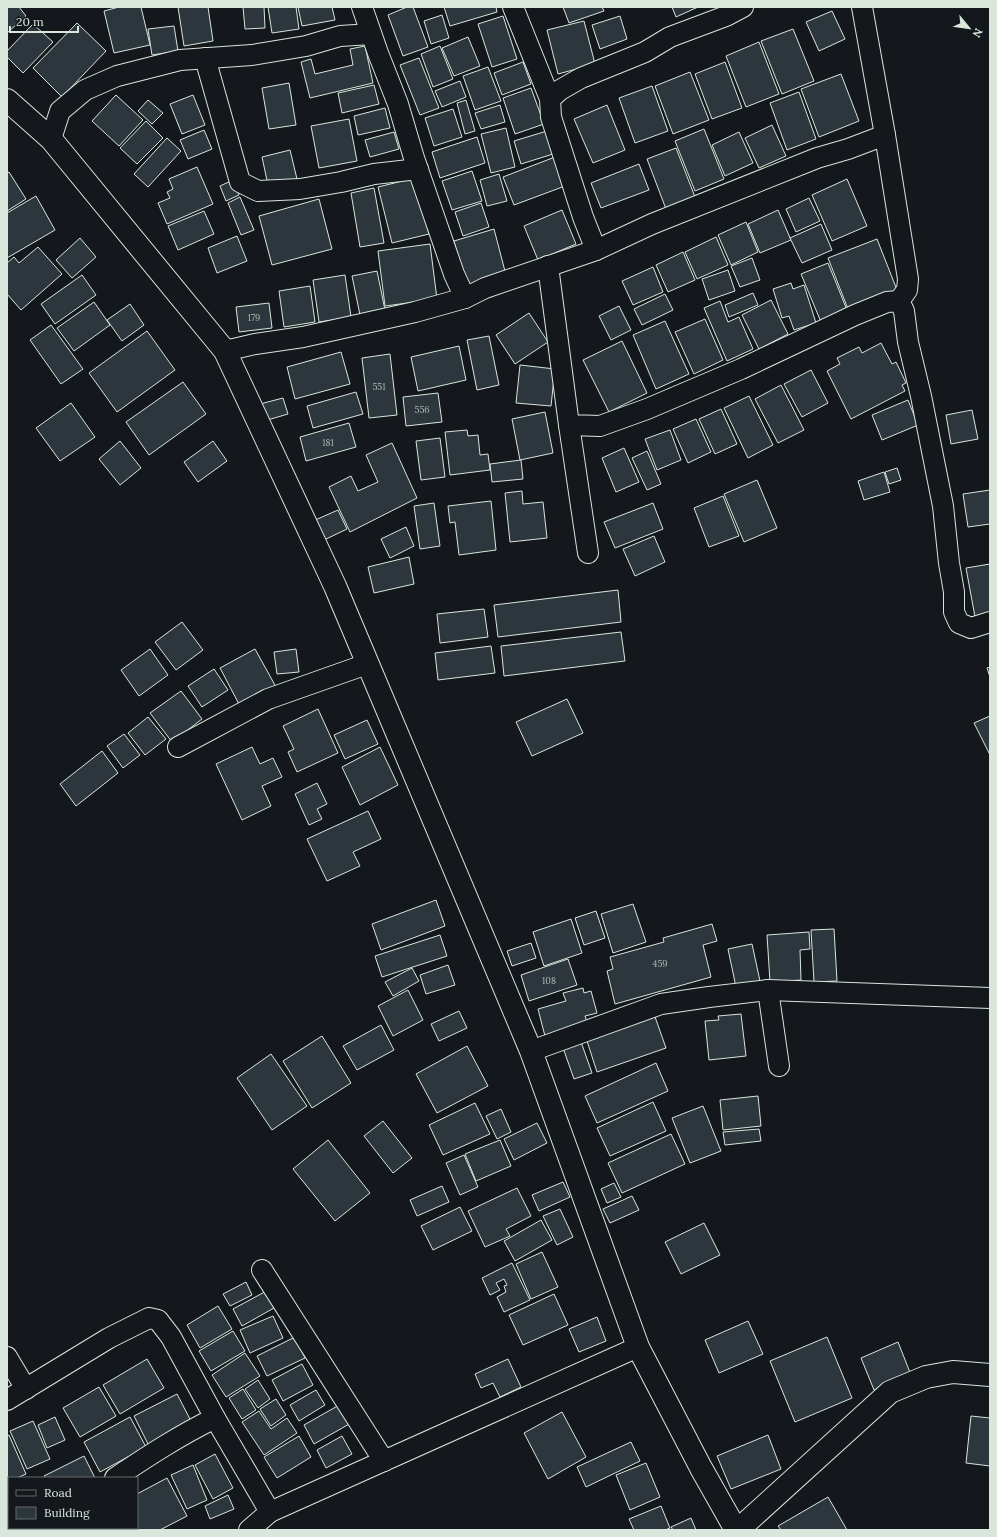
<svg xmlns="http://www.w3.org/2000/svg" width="997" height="1537" font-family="Lora,serif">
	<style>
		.building { fill: #2c363c; stroke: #d8e6dc }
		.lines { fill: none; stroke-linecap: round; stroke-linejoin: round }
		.street-casing { stroke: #d8e6dc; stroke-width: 22 }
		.secondary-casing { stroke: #d8e6dc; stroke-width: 24 }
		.street { stroke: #14181c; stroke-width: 20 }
		.secondary { stroke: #14181c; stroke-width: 22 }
		.labels { text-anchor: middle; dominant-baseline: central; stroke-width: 3; stroke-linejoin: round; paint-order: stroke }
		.number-label { font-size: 9px; fill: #adbab4 }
	</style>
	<rect width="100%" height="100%" fill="#14181c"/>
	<g class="building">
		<polygon points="7,7 19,7 26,16 7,33"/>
		<polygon points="119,7 141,7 150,45 114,53 104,11"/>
		<polygon points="178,7 208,7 213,41 184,46"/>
		<polygon points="243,7 264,7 265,28 245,29"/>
		<polygon points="268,7 296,7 299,29 272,33"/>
		<polygon points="298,7 332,7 335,20 302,26"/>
		<polygon points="407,7 413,7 428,47 403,56 388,15"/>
		<polygon points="444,7 496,7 497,12 450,26"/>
		<polygon points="563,7 602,7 604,11 569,23"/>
		<polygon points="672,7 698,7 676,17"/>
		<polygon points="832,11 845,39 819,51 806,22"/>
		<polygon points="442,15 449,38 431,44 424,21"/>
		<polygon points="503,16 517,59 492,67 478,24"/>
		<polygon points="620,16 627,39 600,49 592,25"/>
		<polygon points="584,21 595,64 558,74 547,30"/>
		<polygon points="77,23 106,51 62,97 33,68"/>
		<polygon points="33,24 53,42 23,73 7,57 7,51"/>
		<polygon points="174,26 178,51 152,55 148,29"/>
		<polygon points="793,29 814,81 782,94 761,41"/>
		<polygon points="468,37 480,66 454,76 442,48"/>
		<polygon points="759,42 779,94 746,107 726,56"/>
		<polygon points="365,46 373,83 310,98 301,62 311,59 315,74 353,65 350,49"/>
		<polygon points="440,46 453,79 433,87 421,54"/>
		<polygon points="419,58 439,108 420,115 400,65"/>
		<polygon points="523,62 531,84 502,95 494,73"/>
		<polygon points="725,62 742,108 712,119 695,74"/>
		<polygon points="488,67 501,101 475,110 463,76"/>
		<polygon points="690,72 709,120 673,134 655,86"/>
		<polygon points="841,74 859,121 819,137 801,89"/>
		<polygon points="460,81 466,97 442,107 435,91"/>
		<polygon points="289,83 296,125 269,129 262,88"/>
		<polygon points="374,85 379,104 342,113 338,93"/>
		<polygon points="652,86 668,131 635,143 619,98"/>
		<polygon points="531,88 544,124 515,134 503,98"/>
		<polygon points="799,92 816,139 787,150 770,103"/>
		<polygon points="116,95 143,120 119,146 92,121"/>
		<polygon points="193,95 205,125 182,134 170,104"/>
		<polygon points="148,100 163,113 152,124 138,111"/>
		<polygon points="466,100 475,131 465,134 457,103"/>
		<polygon points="500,105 505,122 481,129 475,113"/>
		<polygon points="607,105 625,150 593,163 574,119"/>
		<polygon points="385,108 390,128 358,135 354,116"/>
		<polygon points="453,109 462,137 434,146 425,118"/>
		<polygon points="349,119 357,161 319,168 311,126"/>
		<polygon points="146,121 163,138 137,164 120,148"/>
		<polygon points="772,125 786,156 759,168 745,138"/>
		<polygon points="506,128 515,167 491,173 481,134"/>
		<polygon points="704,129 724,179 695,191 675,141"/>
		<polygon points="204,130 212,149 188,159 180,140"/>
		<polygon points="547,131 553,154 521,164 514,141"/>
		<polygon points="394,132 399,149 370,157 365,140"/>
		<polygon points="739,132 753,163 725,176 712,145"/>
		<polygon points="477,137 485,163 440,178 432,152"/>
		<polygon points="167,138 181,151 148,187 134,174"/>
		<polygon points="676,148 695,197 666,209 647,159"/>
		<polygon points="290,150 297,179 268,185 262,157"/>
		<polygon points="555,157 565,186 514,205 503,177"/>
		<polygon points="639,164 649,190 601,208 591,183"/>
		<polygon points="197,167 213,204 167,224 158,203 170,198 167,192 173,189 169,179"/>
		<polygon points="472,171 482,201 452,210 442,181"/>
		<polygon points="9,172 26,199 7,211 7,173"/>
		<polygon points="499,174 507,201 487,206 480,180"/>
		<polygon points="415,178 429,234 392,243 378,187"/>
		<polygon points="847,179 867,226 832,241 812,195"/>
		<polygon points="233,180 239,195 226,201 220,186"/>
		<polygon points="374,188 384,243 360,247 351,193"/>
		<polygon points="36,196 55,230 7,258 7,213"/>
		<polygon points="240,197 254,230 241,235 228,203"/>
		<polygon points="809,198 820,221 796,232 786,209"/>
		<polygon points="319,199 332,249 272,265 259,216"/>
		<polygon points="481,203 489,227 463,236 455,212"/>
		<polygon points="562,210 576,244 538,260 524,226"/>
		<polygon points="778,210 791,240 760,253 748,224"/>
		<polygon points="204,211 214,234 178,250 168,226"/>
		<polygon points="746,222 758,252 731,265 718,235"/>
		<polygon points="821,224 832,250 802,263 790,238"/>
		<polygon points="494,229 506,275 466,286 454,241"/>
		<polygon points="237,236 247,261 217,273 208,248"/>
		<polygon points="716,237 728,265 697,279 685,252"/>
		<polygon points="80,238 96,257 72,278 56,260"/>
		<polygon points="877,239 897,290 848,309 828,258"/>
		<polygon points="430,244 437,299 385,306 378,251"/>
		<polygon points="38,247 62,274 21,310 7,294 7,263 14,257 19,263"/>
		<polygon points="683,252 695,280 668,292 656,265"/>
		<polygon points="752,258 760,280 740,287 731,266"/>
		<polygon points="828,263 847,310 821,322 801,274"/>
		<polygon points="653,267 663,292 633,305 622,281"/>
		<polygon points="728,270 735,291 709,300 702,279"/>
		<polygon points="377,271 385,310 360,315 352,276"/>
		<polygon points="82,275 96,295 55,324 41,304"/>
		<polygon points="345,275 351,317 319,322 313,280"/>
		<polygon points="791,283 793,289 804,285 816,323 794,330 789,316 782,318 773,289"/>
		<polygon points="310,286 315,322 284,327 279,291"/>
		<polygon points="753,293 758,305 729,317 725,305"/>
		<polygon points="665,294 673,310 642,325 634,309"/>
		<polygon points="771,300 788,334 759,349 742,315"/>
		<polygon points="720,301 728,322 739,317 753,349 727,361 704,308"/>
		<polygon points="94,302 110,325 74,351 57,328"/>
		<polygon points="269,303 272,328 239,332 236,307"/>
		<polygon points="130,304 144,325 122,341 107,320"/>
		<polygon points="619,306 631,330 611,340 599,316"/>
		<polygon points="529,313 548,342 515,364 496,335"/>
		<polygon points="705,319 723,360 694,374 675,332"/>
		<polygon points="665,321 689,374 656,389 633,335"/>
		<polygon points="51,325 83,369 61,384 30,340"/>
		<polygon points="147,331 175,370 117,412 89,373"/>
		<polygon points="489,336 499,385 477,390 467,340"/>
		<polygon points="622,341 647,393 609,412 583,360"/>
		<polygon points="881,343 892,364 896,362 906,383 902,385 905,391 851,419 827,371 840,364 837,358 859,347 862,353"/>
		<polygon points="459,346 466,380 418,391 411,357"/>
		<polygon points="341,352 350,384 295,399 287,367"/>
		<polygon points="390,354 397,415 369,418 362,358"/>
		<polygon points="520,365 555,369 551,406 516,403"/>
		<polygon points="811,370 828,403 802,417 784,384"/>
		<polygon points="183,382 206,414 149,455 126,422"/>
		<polygon points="781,385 804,430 778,443 755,399"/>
		<polygon points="356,392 363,414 313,428 307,406"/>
		<polygon points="438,393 442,422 406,426 403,397"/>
		<polygon points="749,396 773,445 748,458 724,408"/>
		<polygon points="283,398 288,414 264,421 260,404"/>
		<polygon points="908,400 918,425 882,440 872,415"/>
		<polygon points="71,403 95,437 60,461 36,428"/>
		<polygon points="721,409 737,444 715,454 699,419"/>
		<polygon points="972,410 978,439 951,444 946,415"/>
		<polygon points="545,412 553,453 520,460 512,419"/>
		<polygon points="696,419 711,452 688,463 673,429"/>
		<polygon points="349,423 356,447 306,461 300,437"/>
		<polygon points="467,430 468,436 478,435 480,455 488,454 490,470 450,475 445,432"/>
		<polygon points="670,430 681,460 657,470 645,439"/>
		<polygon points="440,438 445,477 421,480 416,441"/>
		<polygon points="120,441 141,468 120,485 99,459"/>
		<polygon points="213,441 227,461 198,482 184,462"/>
		<polygon points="392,443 417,498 350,532 329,487 351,476 358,491 378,482 366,455"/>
		<polygon points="624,448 639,482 616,492 602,458"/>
		<polygon points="647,451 661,484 647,490 632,458"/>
		<polygon points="521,460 523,479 492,482 490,464"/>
		<polygon points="897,468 901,480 889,484 885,472"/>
		<polygon points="884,472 890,492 864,500 858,481"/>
		<polygon points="757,480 777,528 744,542 724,494"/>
		<polygon points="990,490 990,524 968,527 963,494"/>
		<polygon points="522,491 523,504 543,502 547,538 510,542 505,493"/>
		<polygon points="723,496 739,536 709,547 694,508"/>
		<polygon points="491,501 496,550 459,555 455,522 450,523 448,506"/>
		<polygon points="434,503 440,546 420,549 414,506"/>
		<polygon points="653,503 663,529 615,548 604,522"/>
		<polygon points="338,510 347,529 322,541 313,521"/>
		<polygon points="406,527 414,546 390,558 381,539"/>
		<polygon points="654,536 665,562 635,576 623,549"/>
		<polygon points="409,557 414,584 374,593 368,567"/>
		<polygon points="990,564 990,614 975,617 966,568"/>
		<polygon points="618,590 621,622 498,637 494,605"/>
		<polygon points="484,609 488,637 440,643 437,614"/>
		<polygon points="182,622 203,650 176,670 155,642"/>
		<polygon points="621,632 625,661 504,676 501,646"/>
		<polygon points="491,646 495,673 438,680 435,653"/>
		<polygon points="150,649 168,675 139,696 121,670"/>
		<polygon points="255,649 276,687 240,706 220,668"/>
		<polygon points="296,649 299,672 277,674 274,652"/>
		<polygon points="990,667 990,677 987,668"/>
		<polygon points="214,669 228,690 202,707 188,686"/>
		<polygon points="181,691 202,719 172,742 150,713"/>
		<polygon points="567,699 583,733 532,756 516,722"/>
		<polygon points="318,709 338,753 297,772 288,752 294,749 283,726"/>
		<polygon points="990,716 990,755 974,723"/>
		<polygon points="148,717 166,739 145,755 128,733"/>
		<polygon points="367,720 378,744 345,759 334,735"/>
		<polygon points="124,734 140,755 123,768 107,746"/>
		<polygon points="252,747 260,764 273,758 282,777 262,786 271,806 242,820 216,764"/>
		<polygon points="380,747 398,785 360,805 342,767"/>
		<polygon points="102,751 118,773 76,806 60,784"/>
		<polygon points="317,783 327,804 317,809 322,819 309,825 295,794"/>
		<polygon points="368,811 381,839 353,852 360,866 327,881 307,839"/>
		<polygon points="436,900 445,926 381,950 372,924"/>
		<polygon points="633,904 646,942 613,953 601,914"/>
		<polygon points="596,911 605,938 584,945 575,918"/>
		<polygon points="571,919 582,953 544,966 533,932"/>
		<polygon points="712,924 717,941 703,945 711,977 615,1004 607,971 613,969 610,957 664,942 663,938"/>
		<polygon points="834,929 837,981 814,982 811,930"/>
		<polygon points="809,932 810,949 800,950 801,980 770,982 767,935"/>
		<polygon points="440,935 447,956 382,977 375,956"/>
		<polygon points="531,943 536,958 512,966 507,951"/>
		<polygon points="752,944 760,981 736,987 728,949"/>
		<polygon points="568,959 577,985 529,1001 521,975"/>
		<polygon points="448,965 455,985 426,994 420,975"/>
		<polygon points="412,968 419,981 393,996 385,982"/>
		<polygon points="583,988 584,993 591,991 597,1013 585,1016 589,1028 546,1040 538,1009 566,1001 563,993"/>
		<polygon points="408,990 423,1020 393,1036 378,1006"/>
		<polygon points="459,1011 467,1028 439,1041 431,1024"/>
		<polygon points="654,1014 666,1048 597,1072 587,1041 600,1037 598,1033"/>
		<polygon points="741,1014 746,1056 709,1060 705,1021 719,1020 718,1016"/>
		<polygon points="381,1025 394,1050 357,1070 343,1046"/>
		<polygon points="322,1036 351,1083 312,1108 283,1061"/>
		<polygon points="580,1039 592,1073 574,1079 562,1045"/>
		<polygon points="467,1046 488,1086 437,1113 416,1074"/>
		<polygon points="271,1054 307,1106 272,1130 237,1078"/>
		<polygon points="656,1063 668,1091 597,1123 585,1096"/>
		<polygon points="758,1096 761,1126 723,1130 720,1100"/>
		<polygon points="653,1102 666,1131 610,1156 597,1128"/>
		<polygon points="475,1103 490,1134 443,1155 429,1125"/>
		<polygon points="703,1106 721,1151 690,1163 672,1118"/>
		<polygon points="501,1109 511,1132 497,1139 486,1116"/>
		<polygon points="383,1121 412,1158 393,1173 364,1136"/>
		<polygon points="537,1123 547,1143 514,1160 504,1139"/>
		<polygon points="759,1129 761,1141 725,1145 723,1132"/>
		<polygon points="671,1134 685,1164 622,1193 608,1163"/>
		<polygon points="328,1140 370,1193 335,1221 293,1169"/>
		<polygon points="500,1140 511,1166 476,1181 465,1154"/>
		<polygon points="464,1155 478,1187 460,1195 446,1163"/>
		<polygon points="563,1182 570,1197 539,1211 532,1195"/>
		<polygon points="614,1183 621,1197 607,1203 601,1189"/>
		<polygon points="442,1186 449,1202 417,1216 410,1200"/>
		<polygon points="517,1188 531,1216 506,1229 510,1236 485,1247 468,1211"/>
		<polygon points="632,1196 639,1210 610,1223 603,1209"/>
		<polygon points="460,1207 472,1231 433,1250 421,1226"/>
		<polygon points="560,1209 573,1237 557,1245 543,1216"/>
		<polygon points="541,1220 552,1240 515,1261 504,1241"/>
		<polygon points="704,1223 720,1255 681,1274 665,1242"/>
		<polygon points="542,1252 558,1287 531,1299 516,1264"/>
		<polygon points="512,1263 530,1300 504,1312 497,1297 506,1292 504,1286 507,1285 504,1279 496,1283 500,1290 490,1295 482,1278"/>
		<polygon points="246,1282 252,1295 230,1306 223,1294"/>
		<polygon points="272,1288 281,1304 242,1326 233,1309"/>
		<polygon points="554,1294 568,1325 523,1345 509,1315"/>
		<polygon points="218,1306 232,1329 200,1348 187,1325"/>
		<polygon points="273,1316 283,1338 250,1353 240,1330"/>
		<polygon points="597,1317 606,1341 579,1352 569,1329"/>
		<polygon points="748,1321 763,1354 719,1373 705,1340"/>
		<polygon points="233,1331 245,1351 211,1371 199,1351"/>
		<polygon points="295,1337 305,1358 267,1376 257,1356"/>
		<polygon points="827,1337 852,1398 795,1422 770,1361"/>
		<polygon points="898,1342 911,1375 874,1390 861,1358"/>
		<polygon points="245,1353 260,1376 226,1397 212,1375"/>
		<polygon points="147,1359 164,1388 120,1414 103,1385"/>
		<polygon points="508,1359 521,1387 500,1397 493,1383 481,1388 475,1374"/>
		<polygon points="302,1364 313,1385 283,1401 272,1380"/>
		<polygon points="258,1380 270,1399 258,1408 245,1389"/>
		<polygon points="99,1387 116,1416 80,1437 63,1408"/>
		<polygon points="243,1389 256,1410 242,1419 229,1398"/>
		<polygon points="316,1390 325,1405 299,1421 290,1405"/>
		<polygon points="177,1394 192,1423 149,1446 134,1416"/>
		<polygon points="276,1399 286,1415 271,1426 260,1409"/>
		<polygon points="341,1404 351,1423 314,1444 304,1425"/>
		<polygon points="259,1411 271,1429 287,1418 297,1433 264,1455 242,1422"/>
		<polygon points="562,1412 586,1457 548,1479 524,1433"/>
		<polygon points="971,1416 990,1418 990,1466 966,1463"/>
		<polygon points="55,1417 65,1440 47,1448 38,1425"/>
		<polygon points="130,1417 146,1447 100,1472 84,1442"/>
		<polygon points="33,1421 50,1459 27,1469 10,1431"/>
		<polygon points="9,1435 26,1474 17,1478 9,1478 9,1481 7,1482 7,1436"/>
		<polygon points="768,1435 781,1469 731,1489 717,1456"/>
		<polygon points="299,1436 311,1457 277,1478 264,1457"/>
		<polygon points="342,1436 352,1454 326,1468 317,1450"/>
		<polygon points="631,1442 640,1461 586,1487 577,1467"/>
		<polygon points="215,1454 233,1488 213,1499 195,1465"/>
		<polygon points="84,1456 95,1478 45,1478 44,1476"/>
		<polygon points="646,1463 660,1497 630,1510 616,1475"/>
		<polygon points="193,1465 207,1500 187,1509 171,1475"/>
		<polygon points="167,1478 187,1516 160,1530 111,1530 110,1528 137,1528 137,1494"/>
		<polygon points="228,1495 234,1509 210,1519 205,1506"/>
		<polygon points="828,1497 847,1530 781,1530 778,1526"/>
		<polygon points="661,1506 670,1528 665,1530 634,1530 629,1519"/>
		<polygon points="691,1518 696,1530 673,1530 671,1527"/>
		<polygon points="69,1528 102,1528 103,1530 64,1530"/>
	</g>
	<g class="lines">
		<defs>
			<g id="street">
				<polyline points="362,7 378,53 398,104 414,158 454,274 465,298"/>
				<polyline points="513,7 550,99"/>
				<polyline points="862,7 885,135 908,279 907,290 899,301"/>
				<polyline points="205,58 240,182 258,191 300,189 341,182 374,174 418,169"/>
				<polyline points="51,139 60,111 85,90 117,76 180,60 252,55 306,46 340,36 371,34"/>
				<polyline points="596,250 583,217 551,117 550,99 560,90 581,78 645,52 670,37 726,16 743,7"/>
				<polyline points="548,266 569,425 600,426 647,409 741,369 855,315 887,302 899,301 904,311 908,342 921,396 943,506 949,563 954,592 954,612 959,623 971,628 990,622"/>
				<polyline points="225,351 255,344 303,337 415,312 465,298 485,288 596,250 652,224 817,158 848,149 885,135"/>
				<polyline points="569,425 588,553"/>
				<polyline points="178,747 268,699 367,664"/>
				<polyline points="768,990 779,1066"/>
				<polyline points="531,1051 661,1004 709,997 768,990 990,998"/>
				<polyline points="262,1270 384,1461"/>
				<polyline points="7,1357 26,1389"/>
				<polyline points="7,1400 109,1338 149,1318 158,1320 171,1337 215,1418"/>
				<path d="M115,1478C148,1456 180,1435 215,1418L270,1512"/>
				<polyline points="36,1530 39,1528"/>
				<polyline points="249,1530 270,1512 638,1347"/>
			</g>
			<g id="secondary">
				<polyline points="7,100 51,139 225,351 335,586 531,1051 638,1347 701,1468 736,1530"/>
				<polyline points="738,1530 890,1392 926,1377 953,1372 990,1375"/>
			</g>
		</defs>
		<use href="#street" class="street-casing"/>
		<use href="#secondary" class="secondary-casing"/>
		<use href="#street" class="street"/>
		<use href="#secondary" class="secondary"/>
	</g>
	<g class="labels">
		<g class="number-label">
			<text x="254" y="317">179</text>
			<text x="379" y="386">551</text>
			<text x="422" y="409">556</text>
			<text x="328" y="442">181</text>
			<text x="660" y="963">459</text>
			<text x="549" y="980">108</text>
		</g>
	</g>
	<rect width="997" height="1537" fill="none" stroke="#d8e6dc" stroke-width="16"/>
	<rect x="8" y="1477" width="130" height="52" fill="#14181c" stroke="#626a69"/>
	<rect x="16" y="1490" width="20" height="6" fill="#14181c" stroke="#626a69"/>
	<text x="44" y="1497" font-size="12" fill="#d8e6dc">Road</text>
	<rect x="16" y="1507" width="20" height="12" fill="#2c363c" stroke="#626a69"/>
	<text x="44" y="1517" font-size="12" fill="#d8e6dc">Building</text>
	<g transform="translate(969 28) rotate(119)" stroke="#14181c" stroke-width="3" paint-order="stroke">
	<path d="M0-3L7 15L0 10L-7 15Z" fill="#d8e6dc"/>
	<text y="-6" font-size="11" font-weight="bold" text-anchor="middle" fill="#d8e6dc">N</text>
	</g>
	<path d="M10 26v6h68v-6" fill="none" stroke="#d8e6dc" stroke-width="2"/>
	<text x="16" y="26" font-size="12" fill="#d8e6dc" stroke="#14181c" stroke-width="3" paint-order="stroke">20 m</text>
</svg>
